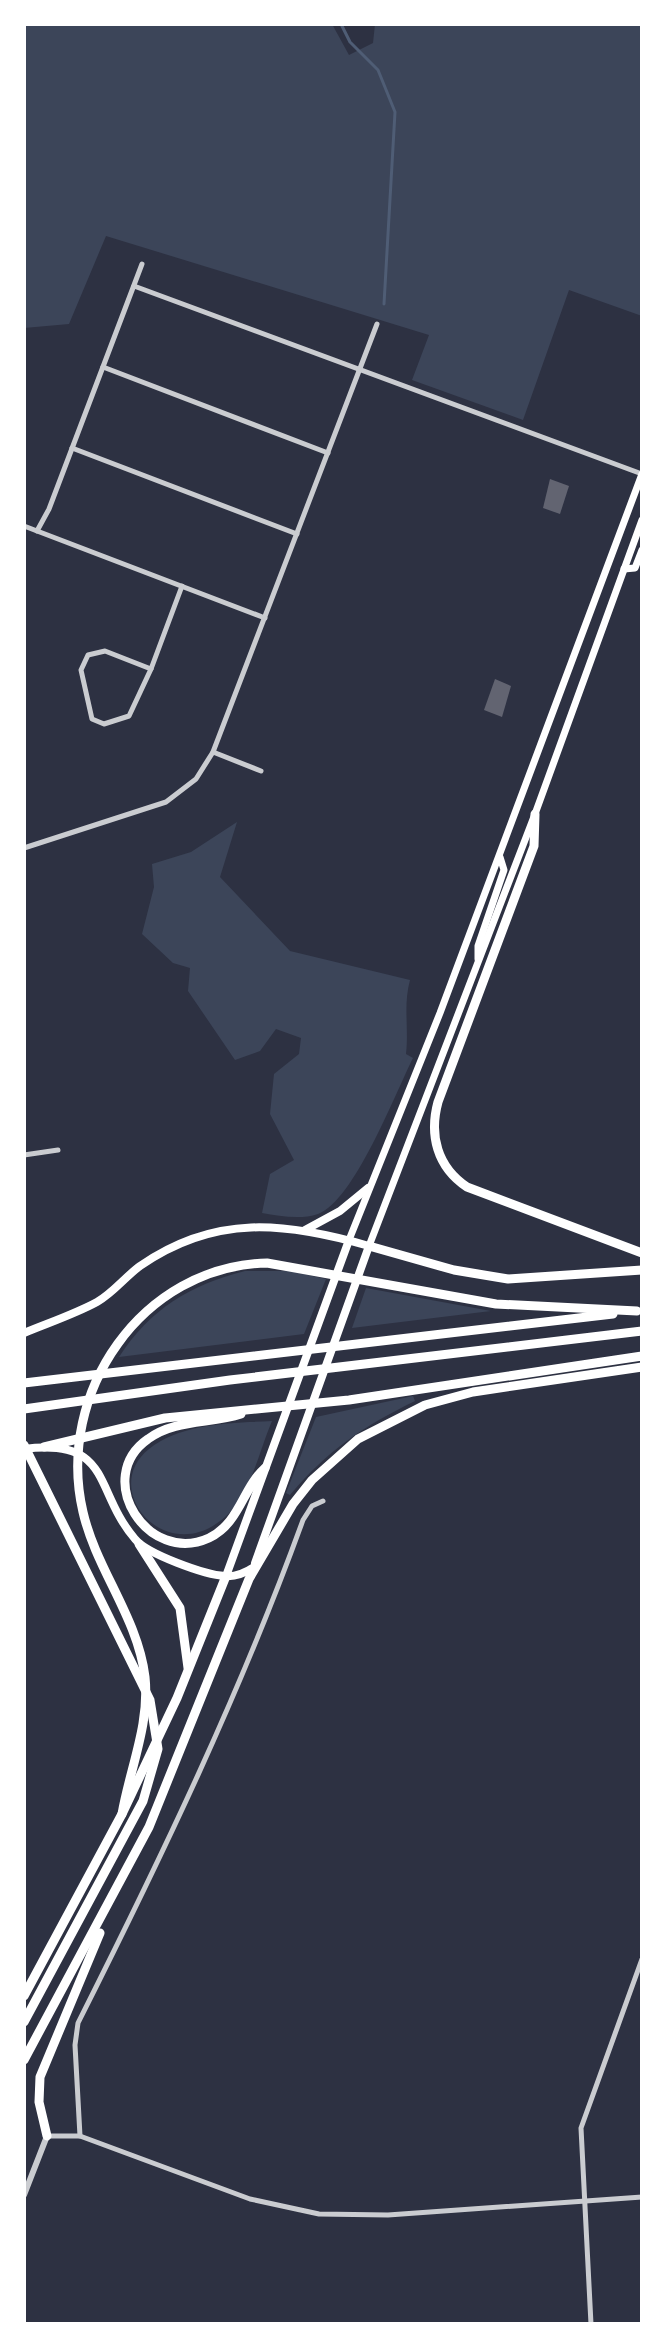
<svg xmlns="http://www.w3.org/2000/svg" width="666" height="2348" font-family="Montserrat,sans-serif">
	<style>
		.green { fill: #3c4559 }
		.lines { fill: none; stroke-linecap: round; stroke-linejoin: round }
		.stream { stroke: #4f5d75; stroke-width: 3 }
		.building { fill: #626471 }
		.minor { stroke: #caccd0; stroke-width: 5 }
		.tertiary { stroke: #caccd0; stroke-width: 6 }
		.primary { stroke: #fff; stroke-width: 7 }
		.trunk { stroke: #fff; stroke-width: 8 }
		.motorway { stroke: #fff; stroke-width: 9 }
	</style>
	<rect width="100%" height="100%" fill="#2d3142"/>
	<g class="green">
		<polygon points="24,24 332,24 349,55 373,43 375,24 642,24 642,316 569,290 523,420 412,380 429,335 106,236 69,324 24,328"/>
		<path d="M237,822L220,877L290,951L410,980C403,1006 409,1027 406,1054L413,1058C395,1094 354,1201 318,1214C300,1220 280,1216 262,1213L270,1174L294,1160L270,1114L274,1074L299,1054L301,1038L276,1029L260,1051L235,1060L188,991L190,968L173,963L142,934L154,887L152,864L191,852Z"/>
		<path d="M245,1271H290L326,1279L304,1334L119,1357C150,1309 190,1285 245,1271Z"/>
		<polygon points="366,1288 491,1311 352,1328"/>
		<path d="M413,1396L415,1401C362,1427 328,1450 290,1495L286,1493L316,1417Z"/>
		<path d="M272,1421C260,1449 252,1487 232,1510C172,1576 96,1491 149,1449C181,1423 233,1423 272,1421Z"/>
	</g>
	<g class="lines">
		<polyline class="stream" points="341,24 350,42 378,70 395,112 384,304"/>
	</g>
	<g class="building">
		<polygon points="550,479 569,486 560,514 543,508"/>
		<polygon points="495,679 511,686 502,717 484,710"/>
	</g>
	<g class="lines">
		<g class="minor">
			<polyline points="134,286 642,474"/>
			<polyline points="103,367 328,453"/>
			<polyline points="72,448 297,534"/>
			<polyline points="24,526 265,618"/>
			<polyline points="37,531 49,509 142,264"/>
			<polygon points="105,651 151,669 129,716 104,724 92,719 81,670 88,655"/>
			<polyline points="151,669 182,586"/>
			<polyline points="213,752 261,771"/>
			<polyline points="24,848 166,802 196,779 213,752 377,324"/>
			<polyline points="24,1155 58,1150"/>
			<polyline points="47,2136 80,2136 250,2199 319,2214 388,2215 642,2197"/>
			<path d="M80,2136L75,2045L78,2023C161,1858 240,1694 303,1520L312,1506L323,1501"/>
			<polyline points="591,2324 581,2128 642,1959"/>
		</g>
		<polyline class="tertiary" points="24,2195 47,2136"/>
		<g class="primary">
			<polyline points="624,569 635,568 642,550"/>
			<polyline points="478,959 478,946 504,870 500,857"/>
			<polyline points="349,1240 440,1013 642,474"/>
			<polyline points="369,1246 535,814 642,520"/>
		</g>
		<g class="trunk">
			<polyline points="305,1230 340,1211 368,1188"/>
			<path d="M24,1333C48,1323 75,1314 97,1302C113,1293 125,1277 140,1266C215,1214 285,1222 369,1246L255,1563"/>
			<path d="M24,1449C113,1438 93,1490 135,1539C147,1554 205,1575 225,1576C236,1577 245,1573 254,1567"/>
			<polyline points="226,1576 349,1240"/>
		</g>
		<g class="motorway">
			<path d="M535,814L534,846L438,1102C429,1135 437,1167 467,1187L642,1253"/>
			<polyline points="369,1246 454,1270 508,1279 642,1270"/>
			<polyline points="24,1383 613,1314"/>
			<polyline points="24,1409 230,1380 642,1331"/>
			<path d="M241,1414C210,1424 175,1419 148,1439C92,1478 148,1566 209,1538C240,1523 242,1489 265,1468"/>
			<polyline points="24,1445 150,1700 158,1749 143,1801 24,2022"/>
			<polyline points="44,1447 165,1418 349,1400 642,1356"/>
			<polyline points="139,1544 180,1608 188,1668"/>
			<path d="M122,1814C130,1768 150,1724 145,1677C138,1618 96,1569 83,1512C55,1393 142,1266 267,1263L496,1304L637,1311"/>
			<polyline points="24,1996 122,1814 177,1698 226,1576"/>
			<polyline points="24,2060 149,1827 249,1579 293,1504 312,1480 358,1439 425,1405 473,1392 642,1367"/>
			<polyline points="47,2136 39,2102 40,2077 100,1933"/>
		</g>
	</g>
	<rect width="666" height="2348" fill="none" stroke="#ffffff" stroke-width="52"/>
</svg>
